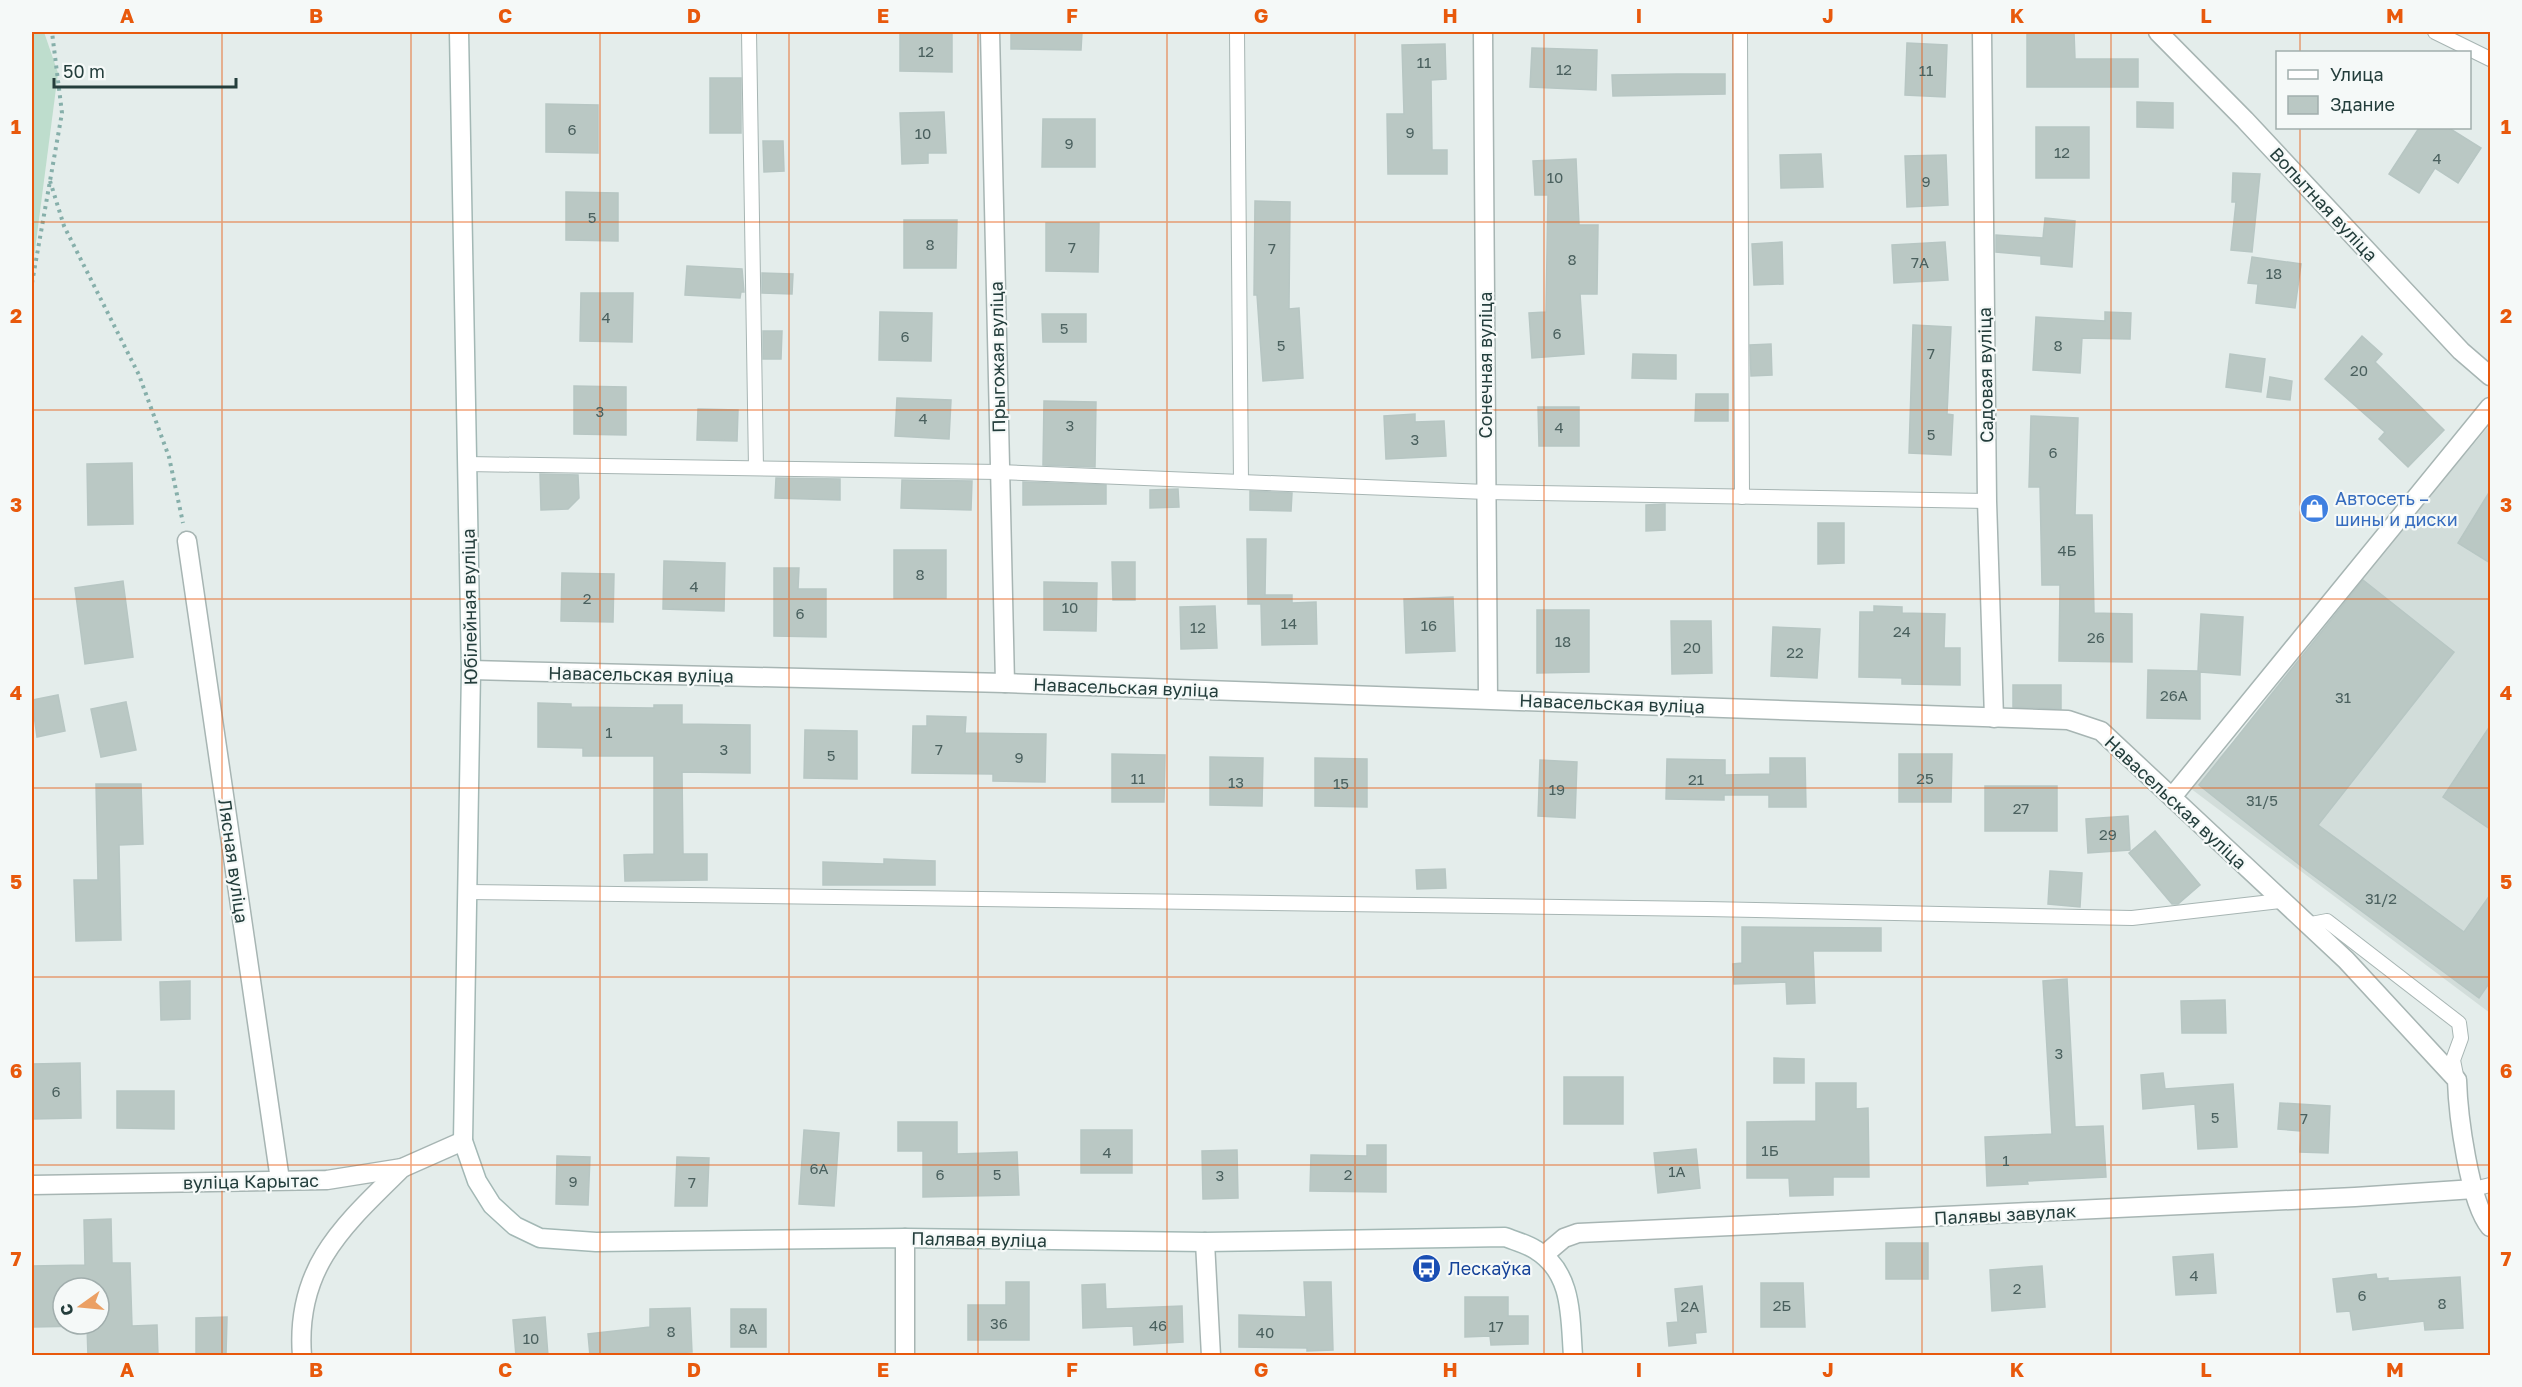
<svg xmlns="http://www.w3.org/2000/svg" width="2522" height="1387" font-family="'Golos Text',sans-serif">
	<style>
		.built { fill: #d2ddda }
		.green { fill: #beddcd }
		.building { fill: #bac8c4; stroke: #b7c6c3; stroke-width: 1.5; fill-rule: evenodd }
		.lines { fill: none; stroke-linecap: round; stroke-linejoin: round }
		.service-casing { stroke: #a7b5b3; stroke-width: 16 }
		.minor-casing { stroke: #a7b5b3; stroke-width: 21 }
		.secondary-casing { stroke: #a3b8b5; stroke-width: 21 }
		.path { stroke: #86afaa; stroke-width: 4; stroke-dasharray: 3 4.5; stroke-linecap: butt }
		.service { stroke: #fff; stroke-width: 14 }
		.minor { stroke: #fff; stroke-width: 18 }
		.secondary { stroke: #fff; stroke-width: 18 }
		.grid { fill: none; stroke: #e8590c; stroke-width: 1.5; stroke-opacity: 0.55 }
		.labels { text-anchor: middle; dominant-baseline: central; stroke-width: 4.5; stroke-linejoin: round; paint-order: stroke }
		.number-label { font-size: 15px; fill: #4a605e }
		.street-label { font-size: 18px; fill: #243e3c; stroke: #f5f9f8 }
		.shop-label { font-size: 18px; fill: #366cbe; stroke: #f5f9f8; text-anchor: start }
		.transit-label { font-size: 18px; fill: #164399; stroke: #f5f9f8; text-anchor: start }
		.neatline { fill: none; stroke: #e8590c; stroke-width: 2 }
		.grid-label { font-size: 20px; text-anchor: middle; font-weight: bold; fill: #e8590c }
	</style>
	<rect width="100%" height="100%" fill="#e4edeb"/>
	<polygon class="built" points="2488,427 2490,429 2490,1013 2190,788 2232,743 2360,578"/>
	<polygon class="green" points="32,32 44,32 58,73 32,273"/>
	<g class="building">
		<polygon points="900,32 952,32 952,72 900,71"/>
		<polygon points="1011,32 1082,32 1081,50 1011,49"/>
		<polygon points="2027,32 2074,32 2075,59 2138,59 2138,87 2027,87"/>
		<polygon points="1907,43 1947,45 1945,97 1905,95"/>
		<polygon points="1445,44 1446,79 1431,80 1432,150 1447,150 1447,174 1388,174 1387,114 1404,114 1402,45"/>
		<polygon points="1532,48 1597,50 1596,90 1530,87"/>
		<polygon points="1677,74 1725,74 1725,94 1613,96 1612,75"/>
		<rect x="710" y="78" width="31" height="55"/>
		<polygon points="2137,102 2173,103 2173,128 2137,127"/>
		<polygon points="546,104 598,105 598,153 546,152"/>
		<polygon points="944,112 946,153 928,153 928,163 902,164 900,113"/>
		<polygon points="1043,119 1095,119 1095,167 1042,167"/>
		<rect x="2036" y="127" width="53" height="51"/>
		<polygon points="2419,128 2449,128 2481,148 2458,183 2435,168 2419,193 2389,174"/>
		<polygon points="763,141 783,141 784,171 764,172"/>
		<polygon points="1821,154 1823,187 1781,188 1780,155"/>
		<polygon points="1946,155 1948,205 1907,207 1905,156"/>
		<polygon points="1576,159 1579,225 1598,225 1597,294 1580,294 1584,354 1532,358 1529,313 1546,312 1548,195 1535,195 1533,161"/>
		<polygon points="2233,173 2260,174 2252,252 2231,250 2236,202 2232,202"/>
		<polygon points="566,192 618,193 618,241 566,240"/>
		<polygon points="1255,201 1290,202 1289,309 1299,308 1303,378 1263,381 1257,295 1254,295"/>
		<polygon points="2045,218 2075,221 2072,267 2041,264 2041,256 1996,252 1996,235 2043,238"/>
		<polygon points="904,220 957,220 956,268 904,268"/>
		<polygon points="1046,223 1099,223 1098,272 1046,271"/>
		<polygon points="1782,242 1783,284 1754,285 1752,244"/>
		<polygon points="1945,242 1948,280 1894,283 1892,245"/>
		<polygon points="2252,257 2301,264 2295,308 2256,303 2258,284 2248,283"/>
		<polygon points="687,266 742,269 744,292 741,292 740,298 685,295"/>
		<polygon points="762,273 793,274 792,294 762,293"/>
		<polygon points="581,293 633,293 632,342 580,341"/>
		<polygon points="880,312 932,313 931,361 879,360"/>
		<polygon points="2105,312 2131,313 2130,339 2082,338 2080,373 2033,370 2036,317 2105,321"/>
		<polygon points="1042,314 1086,314 1086,342 1043,342"/>
		<polygon points="1913,325 1951,327 1947,414 1953,415 1951,455 1909,453"/>
		<polygon points="763,331 782,331 781,359 763,359"/>
		<polygon points="2362,336 2382,354 2375,362 2444,430 2408,467 2379,439 2385,432 2325,379"/>
		<polygon points="1771,344 1772,375 1751,376 1750,345"/>
		<polygon points="1633,354 1676,355 1676,379 1632,378"/>
		<polygon points="2230,354 2265,359 2261,392 2226,387"/>
		<polygon points="2270,377 2292,381 2290,400 2267,397"/>
		<polygon points="574,386 626,387 626,435 574,434"/>
		<polygon points="1696,394 1728,394 1728,421 1695,421"/>
		<polygon points="897,398 951,400 949,439 895,436"/>
		<polygon points="1044,401 1096,402 1095,467 1043,465"/>
		<polygon points="1538,407 1579,407 1579,446 1539,446"/>
		<polygon points="698,409 738,410 737,441 697,440"/>
		<polygon points="1415,414 1415,422 1444,421 1446,456 1386,459 1384,416"/>
		<polygon points="2031,416 2078,418 2075,515 2092,515 2094,613 2132,614 2132,662 2059,661 2060,585 2042,585 2040,487 2029,487"/>
		<polygon points="132,463 133,524 88,525 87,464"/>
		<polygon points="540,474 578,475 579,498 568,509 541,510"/>
		<polygon points="776,478 840,479 840,500 775,498"/>
		<polygon points="902,480 972,481 971,510 901,508"/>
		<polygon points="1023,482 1106,485 1106,504 1023,505"/>
		<polygon points="1178,489 1179,507 1150,508 1150,490"/>
		<polygon points="1250,491 1292,493 1291,511 1250,510"/>
		<polygon points="2490,491 2490,563 2458,543"/>
		<polygon points="1665,504 1665,530 1646,531 1646,505"/>
		<polygon points="1818,523 1844,523 1844,563 1818,564"/>
		<polygon points="1247,539 1266,539 1265,595 1292,595 1292,603 1316,602 1317,644 1262,645 1261,604 1248,604"/>
		<rect x="894" y="550" width="52" height="48"/>
		<polygon points="664,561 725,563 724,611 663,609"/>
		<polygon points="1112,562 1135,562 1135,600 1113,600"/>
		<polygon points="774,568 799,568 798,589 826,589 826,637 774,636"/>
		<polygon points="562,573 614,574 613,622 561,621"/>
		<polygon points="2363,580 2454,652 2318,825 2464,932 2490,895 2490,982 2479,998 2306,870 2199,785"/>
		<polygon points="123,581 133,657 85,664 75,588"/>
		<polygon points="1044,582 1097,583 1096,631 1044,630"/>
		<polygon points="1453,597 1455,651 1406,653 1404,599"/>
		<polygon points="1215,606 1217,648 1181,649 1180,607"/>
		<polygon points="1874,606 1902,607 1902,613 1945,614 1944,648 1960,648 1960,685 1902,684 1902,678 1859,677 1860,612 1874,612"/>
		<polygon points="1537,610 1589,610 1589,672 1537,673"/>
		<polygon points="2201,614 2243,617 2240,675 2200,672 2200,719 2147,718 2148,670 2198,671"/>
		<polygon points="1671,621 1711,621 1712,673 1672,674"/>
		<polygon points="1773,627 1820,629 1817,678 1771,676"/>
		<polygon points="2013,685 2061,685 2061,709 2013,707"/>
		<polygon points="58,695 65,731 37,737 32,700"/>
		<polygon points="126,702 136,750 101,757 91,709"/>
		<polygon points="538,703 571,704 571,707 654,708 654,705 682,705 682,724 750,725 750,773 682,772 683,854 707,854 707,880 625,881 624,855 654,854 654,756 583,756 583,748 538,747"/>
		<polygon points="927,716 966,717 965,733 1046,734 1045,782 993,781 993,774 912,773 913,726 927,726"/>
		<polygon points="2490,726 2490,829 2443,797"/>
		<polygon points="805,730 857,731 857,779 804,778"/>
		<polygon points="1112,754 1165,755 1164,802 1112,802"/>
		<polygon points="1899,754 1952,754 1951,802 1899,802"/>
		<polygon points="1210,757 1263,758 1262,806 1210,805"/>
		<polygon points="1315,758 1367,759 1367,807 1315,806"/>
		<polygon points="1770,758 1805,758 1806,807 1769,807 1769,795 1724,795 1724,800 1666,799 1667,759 1725,760 1725,775 1770,774"/>
		<polygon points="1540,760 1577,762 1575,818 1538,816"/>
		<polygon points="96,784 141,784 143,844 119,845 121,940 76,941 74,880 98,880"/>
		<rect x="1985" y="786" width="72" height="45"/>
		<polygon points="2128,816 2130,850 2088,853 2086,819"/>
		<polygon points="2155,831 2200,885 2178,904 2172,904 2129,853"/>
		<polygon points="884,859 935,861 935,885 823,885 823,862 884,864"/>
		<polygon points="1445,869 1446,888 1417,889 1416,870"/>
		<polygon points="2050,871 2082,873 2080,907 2048,904"/>
		<polygon points="1742,927 1881,928 1881,951 1813,951 1815,1003 1787,1004 1786,982 1734,984 1733,964 1742,963"/>
		<polygon points="2067,979 2075,1127 2103,1126 2106,1177 2027,1181 2028,1184 1987,1186 1985,1137 2052,1134 2043,981"/>
		<polygon points="190,981 190,1019 161,1020 160,982"/>
		<polygon points="2225,1000 2226,1033 2182,1033 2181,1001"/>
		<polygon points="1774,1058 1804,1059 1804,1083 1774,1083"/>
		<polygon points="80,1063 81,1118 32,1119 32,1064"/>
		<polygon points="2163,1073 2165,1089 2233,1084 2237,1147 2198,1149 2195,1104 2143,1109 2141,1075"/>
		<rect x="1564" y="1077" width="59" height="47"/>
		<polygon points="1816,1083 1856,1083 1856,1109 1868,1108 1869,1177 1833,1177 1833,1195 1790,1196 1789,1178 1747,1178 1747,1122 1816,1121"/>
		<polygon points="117,1091 174,1091 174,1129 117,1128"/>
		<polygon points="2280,1103 2330,1106 2328,1153 2300,1152 2301,1131 2278,1129"/>
		<polygon points="898,1122 957,1122 957,1154 1017,1152 1019,1195 923,1197 923,1151 898,1151"/>
		<polygon points="804,1130 839,1133 834,1206 799,1204"/>
		<rect x="1081" y="1130" width="51" height="43"/>
		<polygon points="1367,1145 1386,1145 1386,1192 1310,1191 1311,1155 1367,1156"/>
		<polygon points="1696,1149 1700,1188 1658,1193 1654,1153"/>
		<polygon points="1237,1150 1238,1198 1203,1199 1202,1151"/>
		<polygon points="557,1156 590,1157 588,1205 556,1204"/>
		<polygon points="677,1157 709,1158 707,1206 675,1206"/>
		<path d="M111,1219L112,1263H130L132,1326L157,1325L158,1356H88L87,1326L32,1327V1266L85,1265L84,1220ZM63,1288H99V1324H63Z"/>
		<rect x="1886" y="1243" width="42" height="36"/>
		<polygon points="2213,1254 2216,1293 2176,1295 2173,1257"/>
		<polygon points="2042,1266 2045,1307 1992,1311 1990,1270"/>
		<polygon points="2376,1274 2377,1279 2388,1278 2388,1281 2460,1277 2463,1328 2425,1330 2424,1321 2353,1330 2350,1311 2337,1312 2333,1279"/>
		<polygon points="1006,1282 1029,1282 1029,1340 968,1340 968,1305 1006,1305"/>
		<polygon points="1304,1282 1331,1282 1333,1350 1307,1351 1307,1348 1239,1347 1239,1315 1306,1317"/>
		<polygon points="1761,1283 1803,1283 1805,1327 1761,1327"/>
		<polygon points="1105,1284 1106,1309 1182,1306 1183,1342 1134,1345 1133,1326 1083,1328 1082,1285"/>
		<polygon points="1702,1286 1706,1332 1695,1333 1696,1343 1669,1346 1667,1323 1678,1322 1675,1289"/>
		<polygon points="1465,1297 1508,1297 1508,1316 1528,1316 1528,1344 1491,1345 1490,1336 1465,1337"/>
		<polygon points="690,1308 692,1352 590,1356 588,1334 650,1327 650,1309"/>
		<rect x="731" y="1309" width="35" height="38"/>
		<polygon points="227,1317 226,1355 196,1355 196,1318"/>
		<polygon points="545,1317 548,1356 516,1356 513,1320"/>
	</g>
	<g class="lines">
		<defs>
			<g id="service">
				<polyline points="749,32 756,468"/>
				<polyline points="1237,32 1241,482"/>
				<polyline points="1740,32 1742,497"/>
				<polyline points="2435,32 2490,59"/>
				<polyline points="467,464 999,472 1486,492 1987,501"/>
				<polyline points="467,892 1707,909 2132,918 2280,901"/>
				<polyline points="2306,925 2327,921 2459,1023 2461,1038 2453,1060 2457,1080"/>
				<polyline points="2474,1189 2490,1185"/>
			</g>
			<g id="minor">
				<polyline points="990,32 1005,683"/>
				<polyline points="1483,32 1488,699"/>
				<polyline points="1982,32 1987,501 1994,718"/>
				<polyline points="2158,32 2245,120 2461,351 2490,376"/>
				<polyline points="187,541 280,1180"/>
				<path d="M471,670L1005,683L2068,720L2101,731L2346,960L2457,1080C2458,1114 2469,1202 2490,1227"/>
				<polyline points="2172,797 2490,407"/>
				<polyline points="32,1185 327,1180 402,1168 463,1141"/>
				<polyline points="905,1238 905,1356"/>
				<polyline points="1205,1242 1211,1356"/>
				<polyline points="1544,1255 1564,1238 1578,1233 2355,1197 2474,1189"/>
				<path d="M302,1356C295,1267 344,1225 402,1168"/>
			</g>
			<path id="secondary" d="M459,32L471,670L463,1141L477,1181L492,1205L515,1226L540,1238L596,1242L905,1238L1205,1242L1505,1237C1515,1241 1527,1244 1536,1250C1573,1273 1570,1316 1573,1356"/>
		</defs>
		<use href="#service" class="service-casing"/>
		<use href="#minor" class="minor-casing"/>
		<use href="#secondary" class="secondary-casing"/>
		<g class="path">
			<polyline points="50,181 64,226 139,375 169,457 183,523"/>
			<polyline points="32,283 62,113 52,32"/>
		</g>
		<use href="#service" class="service"/>
		<use href="#minor" class="minor"/>
		<use href="#secondary" class="secondary"/>
	</g>
	<path class="grid" d="M222,32V1356M411,32V1356M600,32V1356M789,32V1356M978,32V1356M1167,32V1356M1355,32V1356M1544,32V1356M1733,32V1356M1922,32V1356M2111,32V1356M2300,32V52M2300,128V1356M32,222H2490M32,410H2490M32,599H2490M32,788H2490M32,977H2490M32,1165H2490"/>
	<defs>
		<symbol id="shop-disc" viewBox="-11 -11 22 22"><circle r="9.5" fill="#3f7fe0" stroke="#f5f9f8"/><path d="M-5-2.5h2.3a2.7 3.5 0 0 1 5.4 0H5L5.5 6h-11ZM-1.5-2.5h3a1.5 2.3 0 0 0-3 0Z" fill="#fff"/></symbol>
		<symbol id="bus-disc" viewBox="-11 -11 22 22"><circle r="9.5" fill="#1a4fb4" stroke="#f5f9f8"/><path d="M-5-6H5V4H4V6H2V4H-2V6H-4V4H-5ZM-3.5-4V0h7V-4ZM-3.5 1.2v1.5H-2V1.2ZM2 1.2v1.5H3.5V1.2Z" fill="#fff"/></symbol>
	</defs>
	<g fill-rule="evenodd">
		<use href="#shop-disc" x="2298" y="492" width="33" height="33"/>
		<use href="#bus-disc" x="1410" y="1252" width="33" height="33"/>
	</g>
	<g class="labels">
		<g class="number-label">
			<text x="926" y="51">12</text>
			<text x="1424" y="62">11</text>
			<text x="1564" y="69">12</text>
			<text x="1926" y="70">11</text>
			<text x="572" y="129">6</text>
			<text x="1410" y="132">9</text>
			<text x="923" y="133">10</text>
			<text x="1069" y="143">9</text>
			<text x="2062" y="152">12</text>
			<text x="2437" y="158">4</text>
			<text x="1555" y="177">10</text>
			<text x="1926" y="181">9</text>
			<text x="592" y="217">5</text>
			<text x="930" y="244">8</text>
			<text x="1072" y="247">7</text>
			<text x="1272" y="248">7</text>
			<text x="1572" y="259">8</text>
			<text x="1920" y="262">7А</text>
			<text x="2274" y="273">18</text>
			<text x="606" y="317">4</text>
			<text x="1064" y="328">5</text>
			<text x="1557" y="333">6</text>
			<text x="905" y="336">6</text>
			<text x="1281" y="345">5</text>
			<text x="2058" y="345">8</text>
			<text x="1931" y="353">7</text>
			<text x="2359" y="370">20</text>
			<text x="600" y="411">3</text>
			<text x="923" y="418">4</text>
			<text x="1070" y="425">3</text>
			<text x="1559" y="427">4</text>
			<text x="1931" y="434">5</text>
			<text x="1415" y="439">3</text>
			<text x="2053" y="452">6</text>
			<text x="2067" y="550">4Б</text>
			<text x="920" y="574">8</text>
			<text x="694" y="586">4</text>
			<text x="587" y="598">2</text>
			<text x="1070" y="607">10</text>
			<text x="800" y="613">6</text>
			<text x="1289" y="623">14</text>
			<text x="1429" y="625">16</text>
			<text x="1198" y="627">12</text>
			<text x="1902" y="631">24</text>
			<text x="2096" y="637">26</text>
			<text x="1563" y="641">18</text>
			<text x="1692" y="647">20</text>
			<text x="1795" y="652">22</text>
			<text x="2174" y="695">26А</text>
			<text x="2343" y="697">31</text>
			<text x="609" y="732">1</text>
			<text x="724" y="749">3</text>
			<text x="939" y="749">7</text>
			<text x="831" y="755">5</text>
			<text x="1019" y="757">9</text>
			<text x="1138" y="778">11</text>
			<text x="1925" y="778">25</text>
			<text x="1696" y="779">21</text>
			<text x="1236" y="782">13</text>
			<text x="1341" y="783">15</text>
			<text x="1557" y="789">19</text>
			<text x="2262" y="800">31/5</text>
			<text x="2021" y="808">27</text>
			<text x="2108" y="834">29</text>
			<text x="2381" y="898">31/2</text>
			<text x="2059" y="1053">3</text>
			<text x="56" y="1091">6</text>
			<text x="2215" y="1117">5</text>
			<text x="2304" y="1118">7</text>
			<text x="1770" y="1150">1Б</text>
			<text x="1107" y="1152">4</text>
			<text x="2006" y="1160">1</text>
			<text x="819" y="1168">6А</text>
			<text x="1677" y="1171">1А</text>
			<text x="940" y="1174">6</text>
			<text x="997" y="1174">5</text>
			<text x="1348" y="1174">2</text>
			<text x="1220" y="1175">3</text>
			<text x="573" y="1181">9</text>
			<text x="692" y="1182">7</text>
			<text x="2194" y="1275">4</text>
			<text x="2017" y="1288">2</text>
			<text x="2362" y="1295">6</text>
			<text x="2442" y="1303">8</text>
			<text x="1782" y="1305">2Б</text>
			<text x="1690" y="1306">2А</text>
			<text x="999" y="1323">36</text>
			<text x="1158" y="1325">46</text>
			<text x="1496" y="1326">17</text>
			<text x="748" y="1328">8А</text>
			<text x="671" y="1331">8</text>
			<text x="1265" y="1332">40</text>
			<text x="531" y="1338">10</text>
		</g>
		<g class="street-label">
			<text transform="translate(2324 204) rotate(47)">Вопытная вуліца</text>
			<text transform="translate(997 357) rotate(-91)">Прыгожая вуліца</text>
			<text transform="translate(1485 365) rotate(-90)">Сонечная вуліца</text>
			<text transform="translate(1985 375) rotate(-91)">Садовая вуліца</text>
			<text transform="translate(469 607) rotate(-91)">Юбілейная вуліца</text>
			<text transform="translate(641 674) rotate(1)">Навасельская вуліца</text>
			<text transform="translate(1126 687) rotate(2)">Навасельская вуліца</text>
			<text transform="translate(1612 703) rotate(2)">Навасельская вуліца</text>
			<text transform="translate(2176 802) rotate(43)">Навасельская вуліца</text>
			<text transform="translate(234 861) rotate(82)">Лясная вуліца</text>
			<text transform="translate(251 1181) rotate(-1)">вуліца Карытас</text>
			<text transform="translate(2005 1214) rotate(-3)">Палявы завулак</text>
			<text transform="translate(979 1239) rotate(1)">Палявая вуліца</text>
		</g>
		<g class="shop-label">
			<text x="2335" y="498">Автосеть –<tspan x="2335" dy="21">шины и диски</tspan></text>
		</g>
		<g class="transit-label">
			<text x="1448" y="1268">Лескаўка</text>
		</g>
	</g>
	<rect width="2522" height="1387" fill="none" stroke="#f5f9f8" stroke-width="66"/>
	<rect x="2276" y="51" width="195" height="78" fill="#f5f9f8" stroke="#a1aead" stroke-width="1.5"/>
	<rect x="2288" y="70" width="30" height="9" fill="#ffffff" stroke="#a1aead" stroke-width="1.5"/>
	<text x="2330" y="81" font-size="18" fill="#243e3c">Улица</text>
	<rect x="2288" y="96" width="30" height="18" fill="#bac8c4" stroke="#a1aead" stroke-width="1.5"/>
	<text x="2330" y="111" font-size="18" fill="#243e3c">Здание</text>
	<g transform="translate(81 1306) rotate(255)"><circle r="28" fill="#f5f9f8" stroke="#a1aead" stroke-width="1.5"/>
	<path d="M0-4.5L10 22L0 15L-10 22Z" fill="#eba064"/>
	<text y="-9" font-size="16" font-weight="bold" text-anchor="middle" fill="#243e3c">С</text>
	</g>
	<path d="M54 78v9h182v-9" fill="none" stroke="#243e3c" stroke-width="3"/>
	<text x="63" y="78" font-size="18" fill="#243e3c" stroke="#f5f9f8" stroke-width="4.5" paint-order="stroke">50 m</text>
	<rect x="33" y="33" width="2456" height="1321" class="neatline"/>
	<g class="grid-label">
		<text x="127" y="23">A</text>
		<text x="316" y="23">B</text>
		<text x="505" y="23">C</text>
		<text x="694" y="23">D</text>
		<text x="883" y="23">E</text>
		<text x="1072" y="23">F</text>
		<text x="1261" y="23">G</text>
		<text x="1450" y="23">H</text>
		<text x="1639" y="23">I</text>
		<text x="1828" y="23">J</text>
		<text x="2017" y="23">K</text>
		<text x="2206" y="23">L</text>
		<text x="2395" y="23">M</text>
		<text x="16" y="134">1</text>
		<text x="2506" y="134">1</text>
		<text x="16" y="323">2</text>
		<text x="2506" y="323">2</text>
		<text x="16" y="512">3</text>
		<text x="2506" y="512">3</text>
		<text x="16" y="700">4</text>
		<text x="2506" y="700">4</text>
		<text x="16" y="889">5</text>
		<text x="2506" y="889">5</text>
		<text x="16" y="1078">6</text>
		<text x="2506" y="1078">6</text>
		<text x="16" y="1266">7</text>
		<text x="2506" y="1266">7</text>
		<text x="127" y="1377">A</text>
		<text x="316" y="1377">B</text>
		<text x="505" y="1377">C</text>
		<text x="694" y="1377">D</text>
		<text x="883" y="1377">E</text>
		<text x="1072" y="1377">F</text>
		<text x="1261" y="1377">G</text>
		<text x="1450" y="1377">H</text>
		<text x="1639" y="1377">I</text>
		<text x="1828" y="1377">J</text>
		<text x="2017" y="1377">K</text>
		<text x="2206" y="1377">L</text>
		<text x="2395" y="1377">M</text>
	</g>
</svg>
